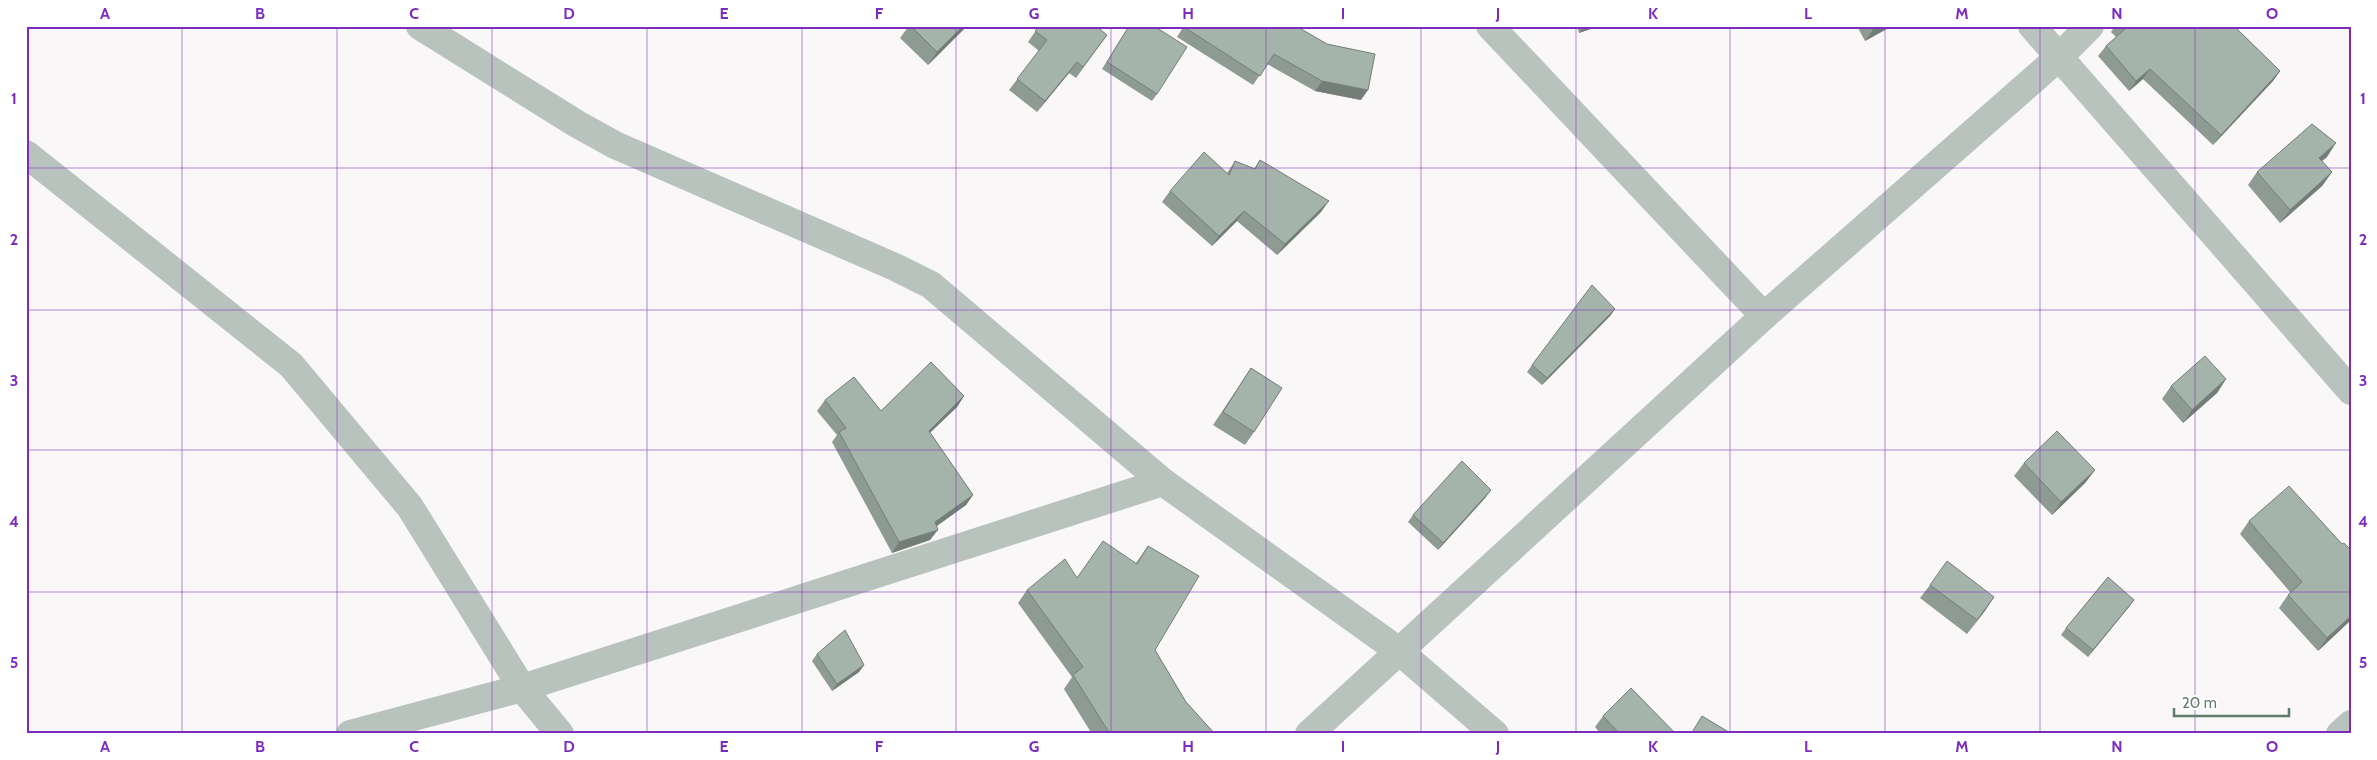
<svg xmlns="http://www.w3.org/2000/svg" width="2377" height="760" font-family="Cabin,sans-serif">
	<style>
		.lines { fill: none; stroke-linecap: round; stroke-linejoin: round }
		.minor { stroke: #b9c3bd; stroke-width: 28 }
		.wall { fill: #8e9b93 }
		.shaded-wall { fill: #747e78 }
		.building { fill: #a5b4ab; stroke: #747e78 }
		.grid { fill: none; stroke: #7b2cbf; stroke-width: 1; stroke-opacity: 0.55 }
		.neatline { fill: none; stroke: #7b2cbf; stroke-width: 2 }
		.grid-label { font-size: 16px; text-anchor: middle; font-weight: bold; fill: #7b2cbf }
	</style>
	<rect width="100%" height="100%" fill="#f9f7f7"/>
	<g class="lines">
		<g class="minor">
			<polyline points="420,26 577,124 615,145 895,267 931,285 1163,482 1399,651 1495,734"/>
			<polyline points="1490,26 1764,316"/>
			<polyline points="2032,26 2351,391"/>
			<polyline points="26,154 291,365 410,507 522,688 560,734"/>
			<polyline points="350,734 522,688 1163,482"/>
			<polyline points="1309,734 1764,316 2058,58 2090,26"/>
			<polyline points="2340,734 2351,724"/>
		</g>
	</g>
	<g class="wall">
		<polygon points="909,26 967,26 928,65 900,38"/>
		<polygon points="1039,26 1107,35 1076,78 1069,73 1037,112 1009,90 1039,51 1028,42"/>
		<polygon points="1129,26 1154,26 1157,94 1152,101 1102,69"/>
		<polygon points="1184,26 1296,26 1361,100 1315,91 1267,64 1253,85 1177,37"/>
		<polygon points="1577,26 1599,26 1579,33"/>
		<polygon points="1857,26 1892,26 1865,41"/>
		<polygon points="2115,26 2234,26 2280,71 2273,81 2213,145 2143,79 2129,91 2098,56 2106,46 2116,37 2111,32"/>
		<polygon points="2327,157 2322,161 2332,172 2322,186 2280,223 2248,185 2257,172"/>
		<polygon points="1260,160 1321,212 1277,255 1237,221 1212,246 1162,202 1170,191 1227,173 1235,161 1254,169"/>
		<polygon points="1615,309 1610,316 1542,385 1527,372 1532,365"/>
		<polygon points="1251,368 1254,432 1245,445 1213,425"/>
		<polygon points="2226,379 2217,393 2183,423 2162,399 2171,386"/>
		<polygon points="964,396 957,407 930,433 973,495 966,505 937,526 930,540 892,553 832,442 837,435 817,411 825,400 881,411"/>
		<polygon points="2024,463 2095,470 2085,483 2052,515 2014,476"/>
		<polygon points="1486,497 1438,550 1408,522 1413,515"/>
		<polygon points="2249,521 2342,544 2351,550 2351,620 2318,651 2279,608 2288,595 2291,593 2240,534"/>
		<polygon points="1148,546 1155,650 1186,702 1215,734 1092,734 1064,689 1072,677 1018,603 1027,590 1136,563"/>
		<polygon points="1930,585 1994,597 1967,634 1920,598"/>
		<polygon points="2134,600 2088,657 2061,635 2066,628"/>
		<polygon points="817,654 864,665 859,672 832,691 812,661"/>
		<polygon points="1603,716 1676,734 1601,734 1595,727"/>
	</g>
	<g class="shaded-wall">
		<polygon points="963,26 967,26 928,65 937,52"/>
		<polygon points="1584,26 1599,26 1579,33"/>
		<polygon points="1877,26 1892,26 1865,41 1874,28"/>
		<polygon points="1077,62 1069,73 1037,112 1045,101"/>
		<polygon points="2150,69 2143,79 2129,91 2136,81"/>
		<polygon points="2280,71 2273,81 2213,145 2221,135"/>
		<polygon points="1322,81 1368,90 1361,100 1315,91"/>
		<polygon points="2336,143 2327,157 2309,171 2319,158"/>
		<polygon points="2332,172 2322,186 2280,223 2290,210"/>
		<polygon points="1329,201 1321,212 1277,255 1285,244"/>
		<polygon points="1244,211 1237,221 1212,246 1219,236"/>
		<polygon points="1615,309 1610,316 1542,385 1547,378"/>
		<polygon points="2226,379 2217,393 2183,423 2192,410"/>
		<polygon points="964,396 957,407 921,441 929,431"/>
		<polygon points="2095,470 2085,483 2052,515 2061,502"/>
		<polygon points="1491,490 1486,497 1438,550 1443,543"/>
		<polygon points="973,495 966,505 928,532 935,522"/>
		<polygon points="938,530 930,540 892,553 899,542"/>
		<polygon points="1994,597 1985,611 1967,634 1977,620"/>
		<polygon points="2134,600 2129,607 2088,657 2093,650"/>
		<polygon points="2351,616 2351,620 2318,651 2327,638"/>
		<polygon points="864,665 859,672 832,691 837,684"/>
	</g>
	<g class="building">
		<polygon points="911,26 963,26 937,52"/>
		<polygon points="1039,26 1096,26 1107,35 1083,67 1077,62 1045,101 1017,79 1047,40 1035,31"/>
		<polygon points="1129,26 1154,26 1187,47 1157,94 1107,62"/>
		<polygon points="1185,26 1296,26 1327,44 1375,54 1368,90 1322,81 1274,54 1260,76 1184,27"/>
		<polygon points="2123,26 2234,26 2280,71 2221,135 2150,69 2136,81 2106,46 2125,29"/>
		<polygon points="2312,124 2336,143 2319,158 2332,172 2290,210 2257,172"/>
		<polygon points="1204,152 1229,175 1235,161 1255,169 1260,160 1329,201 1285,244 1244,211 1219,236 1170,191"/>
		<polygon points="1592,285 1615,309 1547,378 1532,365"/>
		<polygon points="2205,356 2226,379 2192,410 2171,386"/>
		<polygon points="931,362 964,396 929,431 973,495 935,522 938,530 899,542 839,432 846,428 825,400 854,377 881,411"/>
		<polygon points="1251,368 1282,388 1254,432 1223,412"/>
		<polygon points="2057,431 2095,470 2061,502 2024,463"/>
		<polygon points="1462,461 1491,490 1443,543 1413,515"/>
		<polygon points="2289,486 2342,544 2344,543 2351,550 2351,616 2327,638 2288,595 2302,582 2249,521"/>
		<polygon points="1103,541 1137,564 1148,546 1199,576 1155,650 1186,702 1215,734 1110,734 1073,675 1083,667 1027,590 1065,559 1077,578"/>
		<polygon points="1947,561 1994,597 1977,620 1930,585"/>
		<polygon points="2108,577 2134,600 2093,650 2066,628"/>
		<polygon points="845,630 864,665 837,684 817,654"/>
		<polygon points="1631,688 1676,734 1620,734 1603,716"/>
		<polygon points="1702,716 1732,734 1691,734"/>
	</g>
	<path class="grid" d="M182,26V734M337,26V734M492,26V734M647,26V734M802,26V734M956,26V734M1111,26V734M1266,26V734M1421,26V734M1576,26V734M1730,26V734M1885,26V734M2040,26V734M2195,26V734M26,168H2351M26,310H2351M26,450H2351M26,592H2351"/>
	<rect width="2377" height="760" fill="none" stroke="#ffffff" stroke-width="55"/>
	<path d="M2174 708v8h115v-8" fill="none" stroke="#617b6c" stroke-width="2.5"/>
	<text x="2182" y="708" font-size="15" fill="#617b6c" stroke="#ffffff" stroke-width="4" paint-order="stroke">20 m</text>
	<rect x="28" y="28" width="2322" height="704" class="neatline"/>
	<g class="grid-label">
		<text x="105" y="19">A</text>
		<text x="260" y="19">B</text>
		<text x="414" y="19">C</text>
		<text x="569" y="19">D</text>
		<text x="724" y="19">E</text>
		<text x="879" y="19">F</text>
		<text x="1034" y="19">G</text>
		<text x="1188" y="19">H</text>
		<text x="1343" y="19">I</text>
		<text x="1498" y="19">J</text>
		<text x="1653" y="19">K</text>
		<text x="1808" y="19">L</text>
		<text x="1962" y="19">M</text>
		<text x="2117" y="19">N</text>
		<text x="2272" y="19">O</text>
		<text x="14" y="104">1</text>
		<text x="2363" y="104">1</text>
		<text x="14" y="245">2</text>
		<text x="2363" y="245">2</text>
		<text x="14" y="386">3</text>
		<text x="2363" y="386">3</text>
		<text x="14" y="527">4</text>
		<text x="2363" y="527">4</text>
		<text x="14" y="668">5</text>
		<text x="2363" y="668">5</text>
		<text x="105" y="752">A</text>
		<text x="260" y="752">B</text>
		<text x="414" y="752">C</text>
		<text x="569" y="752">D</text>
		<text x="724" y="752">E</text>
		<text x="879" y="752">F</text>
		<text x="1034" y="752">G</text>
		<text x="1188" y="752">H</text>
		<text x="1343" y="752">I</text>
		<text x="1498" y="752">J</text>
		<text x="1653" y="752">K</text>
		<text x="1808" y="752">L</text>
		<text x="1962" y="752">M</text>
		<text x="2117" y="752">N</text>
		<text x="2272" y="752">O</text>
	</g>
</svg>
